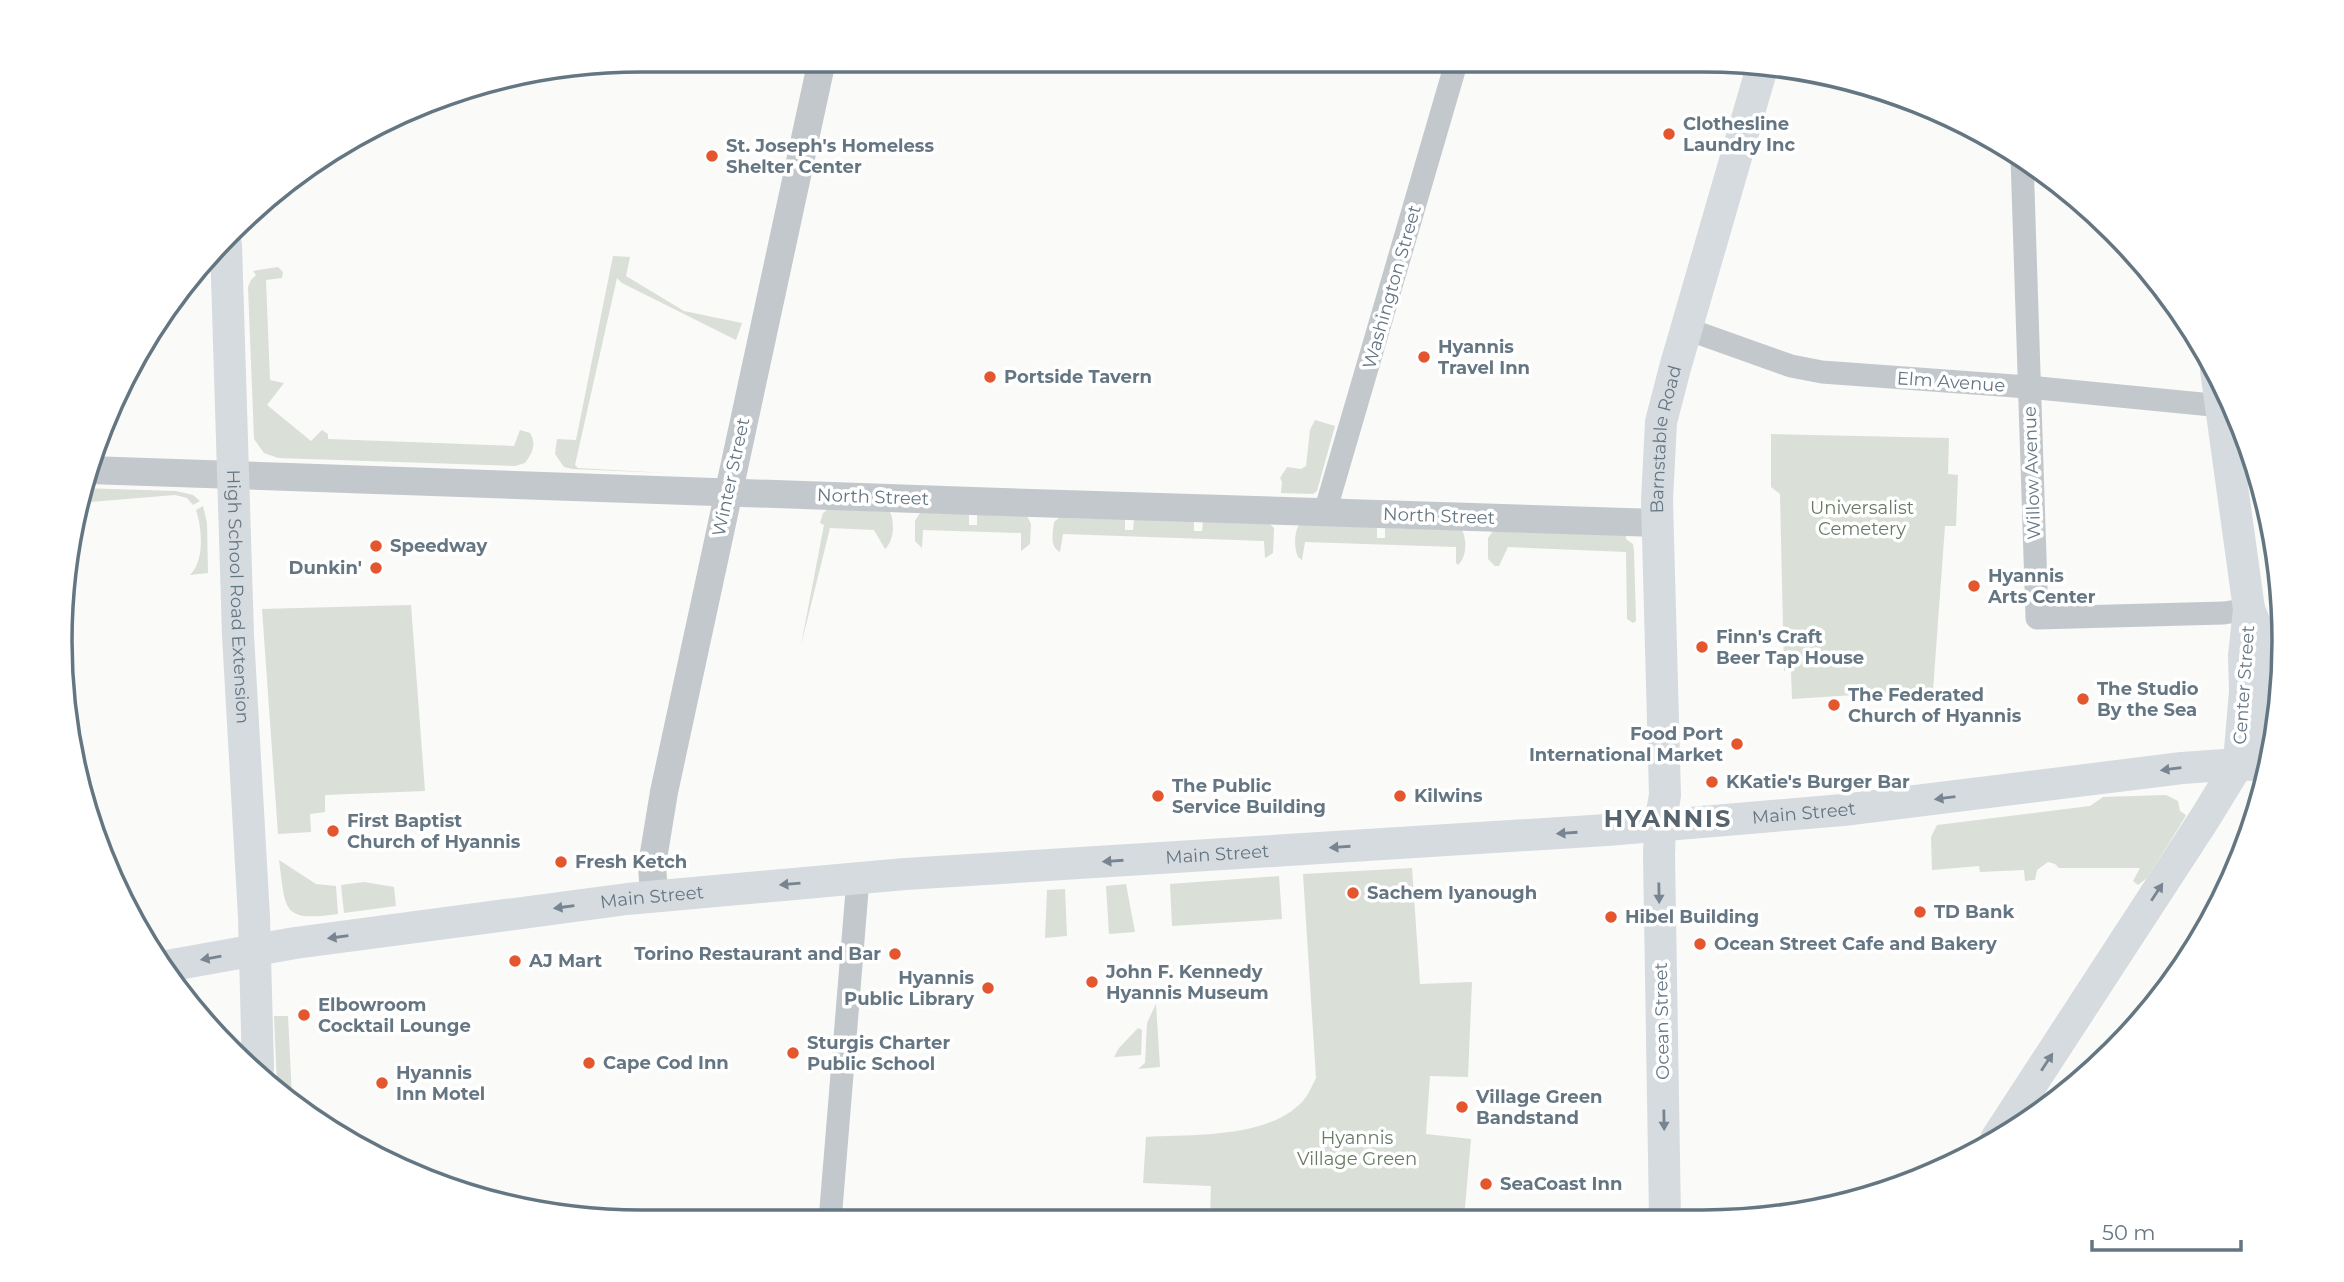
<svg xmlns="http://www.w3.org/2000/svg" width="2344" height="1282" font-family="Montserrat,sans-serif">
	<style>
		.green { fill: #dadfd7 }
		.lines { fill: none; stroke-linecap: round; stroke-linejoin: round }
		.minor { stroke: #c3c8cc; stroke-width: 23 }
		.tertiary { stroke: #c3c8cc; stroke-width: 28 }
		.secondary { stroke: #d6dbdf; stroke-width: 32 }
		.oneway { fill: #768591 }
		.poi-dot { fill: #e4572e; stroke: #fff; stroke-width: 2.5 }
		.labels { text-anchor: middle; dominant-baseline: central; stroke-width: 7; stroke-linejoin: round; paint-order: stroke }
		.poi-label { font-size: 18px; font-weight: bold; fill: #657683; stroke: #fff; text-anchor: start }
		.street-label { font-size: 18px; fill: #657683; stroke: #fff }
		.park-label { font-size: 18px; fill: #687a64; stroke: #fff }
		.district-label { font-size: 24px; font-weight: bold; letter-spacing: 2px; fill: #57646e; stroke: #fff }
		.rim { fill: none; stroke: #657683; stroke-width: 3.5 }
	</style>
	<rect width="100%" height="100%" fill="#fafaf8"/>
	<g class="green">
		<polygon points="613,256 630,257 626,276 684,311 742,323 736,340 622,283 617,278 575,465 578,468 666,473 572,469 564,467 555,454 557,439 576,440"/>
		<path d="M278,267L283,272L282,278L266,280L270,380L284,383L267,405L311,441L322,430L328,434V439L514,446L520,430L530,433C537,444 532,454 525,463L515,466L278,458L264,453L254,439L248,287L251,280L256,275L253,271Z"/>
		<polygon points="1315,420 1335,426 1317,491 1313,494 1281,493 1282,482 1280,478 1287,467 1301,469 1306,466 1310,430"/>
		<polygon points="1771,434 1949,438 1948,474 1958,475 1956,526 1945,526 1933,690 1792,699 1791,671 1784,671 1780,494 1771,487"/>
		<polygon points="80,488 176,491 193,495 200,501 193,505 187,498 175,495 78,503"/>
		<path d="M203,506L207,523L208,573L190,575C205,560 202,528 196,510Z"/>
		<path d="M828,509L890,512C895,523 894,541 885,549L874,530L830,528L801,645L824,525L820,523L823,513Z"/>
		<polygon points="920,513 969,514 969,525 977,525 977,514 1027,516 1031,524 1030,544 1021,551 1021,533 923,530 922,548 915,541 915,521"/>
		<path d="M1059,518L1125,519V530H1133L1134,519L1194,521V531H1202L1203,521L1268,522L1274,528L1273,553L1265,558L1264,541L1063,534L1060,552C1049,546 1053,533 1054,522Z"/>
		<path d="M1299,525L1377,527V538H1385V528L1462,530C1467,540 1467,557 1458,565L1456,563V547L1305,542L1302,560L1298,557C1294,549 1294,532 1299,525Z"/>
		<polygon points="1493,531 1626,534 1626,539 1633,544 1634,551 1636,621 1633,623 1627,619 1626,552 1508,547 1499,566 1495,566 1488,559 1488,538"/>
		<polygon points="411,605 425,791 325,795 325,812 310,814 311,832 278,834 262,609"/>
		<polygon points="2166,795 2178,801 2180,811 2186,815 2184,819 2147,878 2138,885 2133,881 2140,868 2059,868 2055,864 2048,862 2037,870 2035,880 2025,881 2024,870 1980,872 1979,866 1932,870 1931,837 1937,825 2090,806 2103,797"/>
		<path d="M279,860L316,884L336,886L338,914C281,922 286,911 279,860Z"/>
		<path d="M1412,868L1420,984L1472,982L1468,1077L1430,1076L1426,1134L1471,1139L1464,1219H1210L1211,1186L1143,1183L1146,1137C1194,1134 1266,1139 1302,1102C1308,1096 1312,1086 1316,1078L1303,874Z"/>
		<polygon points="1279,876 1282,919 1172,926 1170,884"/>
		<polygon points="364,882 394,887 396,906 344,913 341,885"/>
		<polygon points="1126,884 1135,932 1109,934 1106,886"/>
		<polygon points="1065,889 1067,936 1045,938 1047,890"/>
		<polygon points="1156,1004 1160,1067 1138,1069 1145,1063 1147,1023"/>
		<polygon points="274,1016 288,1016 292,1097 277,1085"/>
		<polygon points="1138,1028 1142,1030 1141,1055 1114,1057 1119,1048"/>
	</g>
	<g class="lines">
		<g class="minor">
			<polyline points="2022,158 2037,618 2224,613 2249,609"/>
			<polyline points="1687,329 1791,366 1822,372 2028,387 2222,406"/>
			<polyline points="1325,512 1457,60"/>
			<polyline points="830,1221 858,879"/>
		</g>
		<g class="tertiary">
			<polyline points="89,470 973,501 1657,523"/>
			<polyline points="654,896 652,865 664,792 822,60"/>
		</g>
		<g class="secondary">
			<path id="s1" d="M226,245L238,635L254,917L258,1069"/>
			<polyline points="2216,370 2249,609 2244,656 2245,691 2240,750"/>
			<path id="s2" d="M167,966L295,943L627,899L905,874L1607,830L1843,810L2182,768L2239,764L2268,766"/>
			<polyline points="1996,1139 2205,818 2257,733 2269,695 2269,667 2267,654 2249,609"/>
			<path id="s3" d="M1665,1218L1659,855L1660,825L1665,795L1657,500L1661,422L1675,368L1763,64"/>
		</g>
	</g>
	<defs><path id="oneway-solid" d="M-6-.8H1V-3.2L6.5 0L1 3.2V.8H-6Z" transform="scale(1.75)"/></defs>
	<g class="oneway">
		<use href="#oneway-solid" transform="translate(2171 769) rotate(173)"/>
		<use href="#oneway-solid" transform="translate(1945 798) rotate(173)"/>
		<use href="#oneway-solid" transform="translate(1567 833) rotate(176)"/>
		<use href="#oneway-solid" transform="translate(1340 847) rotate(176)"/>
		<use href="#oneway-solid" transform="translate(1113 861) rotate(176)"/>
		<use href="#oneway-solid" transform="translate(790 884) rotate(175)"/>
		<use href="#oneway-solid" transform="translate(2157 892) rotate(-57)"/>
		<use href="#oneway-solid" transform="translate(1659 893) rotate(89)"/>
		<use href="#oneway-solid" transform="translate(564 907) rotate(172)"/>
		<use href="#oneway-solid" transform="translate(338 937) rotate(172)"/>
		<use href="#oneway-solid" transform="translate(211 958) rotate(170)"/>
		<use href="#oneway-solid" transform="translate(2047 1062) rotate(-57)"/>
		<use href="#oneway-solid" transform="translate(1664 1120) rotate(89)"/>
	</g>
	<g class="poi-dot">
		<circle cx="1669" cy="134" r="7"/>
		<circle cx="712" cy="156" r="7"/>
		<circle cx="1424" cy="357" r="7"/>
		<circle cx="990" cy="377" r="7"/>
		<circle cx="376" cy="546" r="7"/>
		<circle cx="376" cy="568" r="7"/>
		<circle cx="1974" cy="586" r="7"/>
		<circle cx="1702" cy="647" r="7"/>
		<circle cx="2083" cy="699" r="7"/>
		<circle cx="1834" cy="705" r="7"/>
		<circle cx="1737" cy="744" r="7"/>
		<circle cx="1712" cy="782" r="7"/>
		<circle cx="1158" cy="796" r="7"/>
		<circle cx="1400" cy="796" r="7"/>
		<circle cx="333" cy="831" r="7"/>
		<circle cx="561" cy="862" r="7"/>
		<circle cx="1353" cy="893" r="7"/>
		<circle cx="1920" cy="912" r="7"/>
		<circle cx="1611" cy="917" r="7"/>
		<circle cx="1700" cy="944" r="7"/>
		<circle cx="895" cy="954" r="7"/>
		<circle cx="515" cy="961" r="7"/>
		<circle cx="1092" cy="982" r="7"/>
		<circle cx="988" cy="988" r="7"/>
		<circle cx="304" cy="1015" r="7"/>
		<circle cx="793" cy="1053" r="7"/>
		<circle cx="589" cy="1063" r="7"/>
		<circle cx="382" cy="1083" r="7"/>
		<circle cx="1462" cy="1107" r="7"/>
		<circle cx="1486" cy="1184" r="7"/>
	</g>
	<g class="labels">
		<g class="poi-label">
			<text x="1683" y="124">Clothesline<tspan x="1683" dy="21">Laundry Inc</tspan></text>
			<text x="726" y="146">St. Joseph's Homeless<tspan x="726" dy="21">Shelter Center</tspan></text>
			<text x="1438" y="347">Hyannis<tspan x="1438" dy="21">Travel Inn</tspan></text>
			<text x="1004" y="377">Portside Tavern</text>
			<text x="390" y="546">Speedway</text>
			<text x="362" y="568" text-anchor="end">Dunkin'</text>
			<text x="1988" y="576">Hyannis<tspan x="1988" dy="21">Arts Center</tspan></text>
			<text x="1716" y="637">Finn's Craft<tspan x="1716" dy="21">Beer Tap House</tspan></text>
			<text x="2097" y="689">The Studio<tspan x="2097" dy="21">By the Sea</tspan></text>
			<text x="1848" y="695">The Federated<tspan x="1848" dy="21">Church of Hyannis</tspan></text>
			<text x="1723" y="734" text-anchor="end">Food Port<tspan x="1723" dy="21">International Market</tspan></text>
			<text x="1726" y="782">KKatie's Burger Bar</text>
			<text x="1172" y="786">The Public<tspan x="1172" dy="21">Service Building</tspan></text>
			<text x="1414" y="796">Kilwins</text>
			<text x="347" y="821">First Baptist<tspan x="347" dy="21">Church of Hyannis</tspan></text>
			<text x="575" y="862">Fresh Ketch</text>
			<text x="1367" y="893">Sachem Iyanough</text>
			<text x="1934" y="912">TD Bank</text>
			<text x="1625" y="917">Hibel Building</text>
			<text x="1714" y="944">Ocean Street Cafe and Bakery</text>
			<text x="881" y="954" text-anchor="end">Torino Restaurant and Bar</text>
			<text x="529" y="961">AJ Mart</text>
			<text x="1106" y="972">John F. Kennedy<tspan x="1106" dy="21">Hyannis Museum</tspan></text>
			<text x="974" y="978" text-anchor="end">Hyannis<tspan x="974" dy="21">Public Library</tspan></text>
			<text x="318" y="1005">Elbowroom<tspan x="318" dy="21">Cocktail Lounge</tspan></text>
			<text x="807" y="1043">Sturgis Charter<tspan x="807" dy="21">Public School</tspan></text>
			<text x="603" y="1063">Cape Cod Inn</text>
			<text x="396" y="1073">Hyannis<tspan x="396" dy="21">Inn Motel</tspan></text>
			<text x="1476" y="1097">Village Green<tspan x="1476" dy="21">Bandstand</tspan></text>
			<text x="1500" y="1184">SeaCoast Inn</text>
		</g>
		<g class="street-label">
			<text transform="translate(1392 287) rotate(-74)">Washington Street</text>
			<text transform="translate(1951 382) rotate(4)">Elm Avenue</text>
			<text stroke="none"><textPath href="#s3" startOffset="780">Barnstable Road</textPath></text>
			<text transform="translate(2032 473) rotate(-92)">Willow Avenue</text>
			<text transform="translate(731 477) rotate(-78)">Winter Street</text>
			<text transform="translate(873 497) rotate(2)">North Street</text>
			<text transform="translate(1439 516) rotate(2)">North Street</text>
			<text stroke="none"><textPath href="#s1" startOffset="352">High School Road Extension</textPath></text>
			<text transform="translate(2244 685) rotate(-86)">Center Street</text>
			<text stroke="none"><textPath href="#s2" startOffset="1645">Main Street</textPath></text>
			<text stroke="none"><textPath href="#s2" startOffset="1057">Main Street</textPath></text>
			<text stroke="none"><textPath href="#s2" startOffset="490">Main Street</textPath></text>
			<text transform="translate(1662 1021) rotate(-91)">Ocean Street</text>
		</g>
		<g class="park-label">
			<text x="1862" y="508">Universalist<tspan x="1862" dy="21">Cemetery</tspan></text>
			<text x="1357" y="1138">Hyannis<tspan x="1357" dy="21">Village Green</tspan></text>
		</g>
		<g class="district-label">
			<text x="1668" y="818">HYANNIS</text>
		</g>
	</g>
	<path d="M0 0H2344V1282H0ZM641 72H1703A569 569 0 0 1 2272 641V641A569 569 0 0 1 1703 1210H641A569 569 0 0 1 72 641V641A569 569 0 0 1 641 72Z" fill="#fff" fill-rule="evenodd"/>
	<path class="rim" d="M641 72H1703A569 569 0 0 1 2272 641V641A569 569 0 0 1 1703 1210H641A569 569 0 0 1 72 641V641A569 569 0 0 1 641 72Z"/>
	<path d="M2092 1240v10h149v-10" fill="none" stroke="#657683" stroke-width="3.5"/>
	<text x="2102" y="1240" font-size="21" fill="#657683" stroke="#ffffff" stroke-width="5" paint-order="stroke">50 m</text>
</svg>
